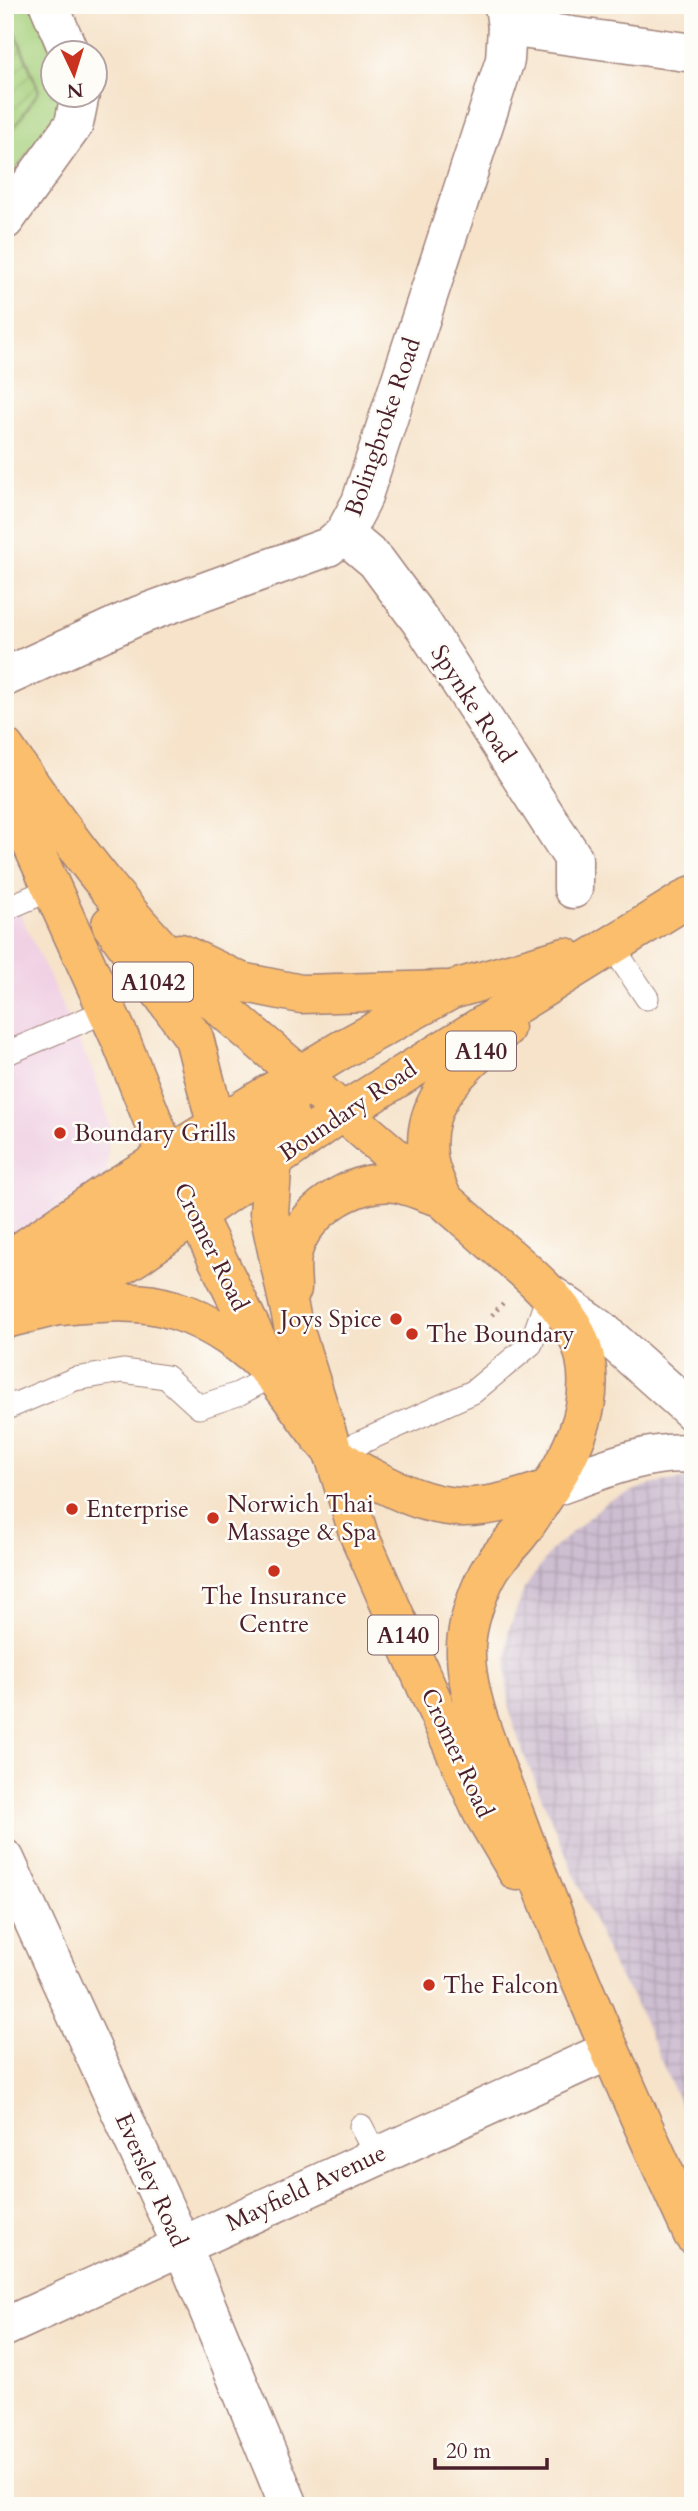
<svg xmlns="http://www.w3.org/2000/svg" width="698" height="2511" font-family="Cardo,serif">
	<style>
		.built { fill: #f0d0e4 }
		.industrial { fill: url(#industrial-grid) }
		.grass { fill: #a6d07c; stroke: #787854; stroke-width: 2 }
		.garden { fill: url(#garden-furrows); stroke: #787854; stroke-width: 2 }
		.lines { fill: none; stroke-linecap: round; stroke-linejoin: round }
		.service-casing { stroke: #a0817a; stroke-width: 25 }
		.minor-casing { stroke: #a0817a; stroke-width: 41 }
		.tertiary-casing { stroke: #a0817a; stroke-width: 41 }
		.primary-casing { stroke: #a0817a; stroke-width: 41 }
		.trunk-casing { stroke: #a0817a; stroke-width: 41 }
		.path { stroke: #a0817a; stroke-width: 4.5; stroke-dasharray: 2 5; stroke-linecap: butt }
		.service { stroke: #fff; stroke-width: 23 }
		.minor { stroke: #fff; stroke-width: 38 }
		.tertiary { stroke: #fff; stroke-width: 38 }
		.primary { stroke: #fabe6d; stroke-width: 38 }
		.trunk { stroke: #fabe6d; stroke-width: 38 }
		.poi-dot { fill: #c8321e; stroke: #fdfcf7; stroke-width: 2.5 }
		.labels { text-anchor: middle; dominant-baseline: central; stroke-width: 5; stroke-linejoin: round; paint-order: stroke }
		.shield { fill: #fdfcf7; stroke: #806168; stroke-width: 2 }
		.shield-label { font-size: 23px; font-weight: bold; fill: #4a1f2b }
		.street-label { font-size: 24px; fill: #4a1f2b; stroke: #fdfcf7 }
		.poi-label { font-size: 24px; fill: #4a1f2b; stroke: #fdfcf7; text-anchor: start }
	</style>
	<defs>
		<pattern id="industrial-grid" width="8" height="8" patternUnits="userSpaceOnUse" patternTransform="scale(1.75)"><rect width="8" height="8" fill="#cebed1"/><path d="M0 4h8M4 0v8" fill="none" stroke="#b2a3b4"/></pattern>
		<pattern id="garden-furrows" width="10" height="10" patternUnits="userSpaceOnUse" patternTransform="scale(1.75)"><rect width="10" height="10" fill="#a6d07c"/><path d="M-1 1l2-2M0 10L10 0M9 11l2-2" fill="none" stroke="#90b26b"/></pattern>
	</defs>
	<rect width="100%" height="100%" fill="#fdfcf7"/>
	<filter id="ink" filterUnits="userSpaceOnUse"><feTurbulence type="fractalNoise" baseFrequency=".0143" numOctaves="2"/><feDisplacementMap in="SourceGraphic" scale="14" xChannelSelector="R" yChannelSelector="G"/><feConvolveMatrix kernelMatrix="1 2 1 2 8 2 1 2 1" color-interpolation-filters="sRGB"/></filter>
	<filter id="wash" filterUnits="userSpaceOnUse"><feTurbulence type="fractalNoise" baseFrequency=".00686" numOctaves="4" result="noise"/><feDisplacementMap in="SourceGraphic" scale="28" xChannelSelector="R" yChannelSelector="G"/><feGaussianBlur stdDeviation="1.57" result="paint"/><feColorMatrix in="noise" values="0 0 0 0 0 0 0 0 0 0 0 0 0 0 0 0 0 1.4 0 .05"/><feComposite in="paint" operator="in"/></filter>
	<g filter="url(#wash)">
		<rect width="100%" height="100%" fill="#f6e3ca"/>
		<polygon class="built" points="5,881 94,1074 110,1126 106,1175 5,1248"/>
		<polygon class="industrial" points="687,1479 693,1480 693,2134 634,1999 614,1969 524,1755 511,1717 506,1678 508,1632 524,1589 552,1550 606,1502 649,1485"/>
		<polygon class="grass" points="5,5 35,5 52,52 52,94 61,95 61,108 5,185 5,141 39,91"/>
		<polygon class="garden" points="5,9 39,91 5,141"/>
	</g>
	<g filter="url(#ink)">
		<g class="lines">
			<defs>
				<g id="service">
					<polyline points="5,909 51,889"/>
					<polyline points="610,943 647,998"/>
					<polyline points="5,1054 106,1011"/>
					<polyline points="5,1401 9,1407 75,1379 123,1371 166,1377 199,1407 238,1394 274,1375"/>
					<polyline points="335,1454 473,1392 531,1344 549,1293"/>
					<polyline points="361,2126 376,2155"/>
				</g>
				<g id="minor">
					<polyline points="49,5 69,52"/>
					<polyline points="507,27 693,53"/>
					<polyline points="5,220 74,124 80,94"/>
					<polyline points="344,534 376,561 424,626 573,858 573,889"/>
					<polyline points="5,677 140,615 328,547 344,534 361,502 505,60 507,27 504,5"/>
					<polyline points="5,1859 183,2248 289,2506"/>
					<polyline points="5,2327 608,2051"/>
				</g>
				<g id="tertiary">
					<polyline points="550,1294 599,1328 693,1412"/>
					<path d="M548,1489C593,1474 644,1449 693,1454"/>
				</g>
				<polyline id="primary" points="5,785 122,1043 167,1156 274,1375"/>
				<g id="trunk">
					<path d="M5,748C71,844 142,940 232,1017C315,1088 397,1158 478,1230C512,1261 558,1292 577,1335C609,1402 562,1471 525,1526C515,1541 501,1553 491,1568C480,1586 470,1615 467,1636C459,1689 497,1769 516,1818C569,1960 629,2097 693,2235"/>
					<polyline points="111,924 194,1038 217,1127 211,1170 196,1217"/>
					<polyline points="180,953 241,982 301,994 444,990"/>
					<polyline points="302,1074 286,1107 274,1145 269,1213 293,1325 359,1535 482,1812 517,1871"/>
					<path d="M442,1198C438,1187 431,1174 429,1162C417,1098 465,1067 505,1028"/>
					<polyline points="5,1274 26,1248 103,1195 341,1050 451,990 565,957"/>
					<path d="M292,1289C292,1278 290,1266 292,1256C299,1214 353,1178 395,1183C409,1185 423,1192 437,1196"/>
					<polyline points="5,1301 290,1118"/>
					<path d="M62,1306C98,1303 139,1298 174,1310C210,1321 250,1348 275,1377C296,1401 312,1430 334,1453C347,1466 367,1476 384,1484C449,1517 481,1511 548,1489"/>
					<polyline points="5,1319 53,1307 137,1256 343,1112 693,895"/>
				</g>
			</defs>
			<use href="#service" class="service-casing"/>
			<use href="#minor" class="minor-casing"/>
			<use href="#tertiary" class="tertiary-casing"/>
			<use href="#primary" class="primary-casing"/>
			<use href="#trunk" class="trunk-casing"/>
			<polyline class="path" points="492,1315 504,1302"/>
			<use href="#service" class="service"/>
			<use href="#minor" class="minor"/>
			<use href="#tertiary" class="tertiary"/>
			<use href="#primary" class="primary"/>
			<use href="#trunk" class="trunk"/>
		</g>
	</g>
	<g class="poi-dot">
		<circle cx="60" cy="1133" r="7"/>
		<circle cx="396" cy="1319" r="7"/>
		<circle cx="412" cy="1334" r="7"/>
		<circle cx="72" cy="1509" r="7"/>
		<circle cx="213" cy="1518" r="7"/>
		<circle cx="274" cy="1571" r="7"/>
		<circle cx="429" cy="1985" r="7"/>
	</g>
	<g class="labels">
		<g class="shield">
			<rect x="113" y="962.5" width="80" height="39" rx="5"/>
			<rect x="446" y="1031.5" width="70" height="39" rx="5"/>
			<rect x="368" y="1615.5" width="70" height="39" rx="5"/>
		</g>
		<g class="shield-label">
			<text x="153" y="982">A1042</text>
			<text x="481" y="1051">A140</text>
			<text x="403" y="1635">A140</text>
		</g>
		<g class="street-label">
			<text transform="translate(383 427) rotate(-71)">Bolingbroke Road</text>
			<text transform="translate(473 704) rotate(57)">Spynke Road</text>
			<text transform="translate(348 1111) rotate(-34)">Boundary Road</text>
			<text transform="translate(211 1247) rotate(64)">Cromer Road</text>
			<text transform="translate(457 1753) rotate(65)">Cromer Road</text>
			<text transform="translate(151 2180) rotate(66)">Eversley Road</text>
			<text transform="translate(306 2188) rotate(-25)">Mayfield Avenue</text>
		</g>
		<g class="poi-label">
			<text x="74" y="1133">Boundary Grills</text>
			<text x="382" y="1319" text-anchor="end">Joys Spice</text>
			<text x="426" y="1334">The Boundary</text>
			<text x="227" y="1504">Norwich Thai<tspan x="227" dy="28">Massage &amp; Spa</tspan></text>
			<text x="86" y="1509">Enterprise</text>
			<text x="274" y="1596" text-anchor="middle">The Insurance<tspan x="274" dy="28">Centre</tspan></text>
			<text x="443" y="1985">The Falcon</text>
		</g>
	</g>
	<rect width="698" height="2511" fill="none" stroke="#fdfcf7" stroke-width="28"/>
	<g transform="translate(74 74) rotate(176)"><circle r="33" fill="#fdfcf7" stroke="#b5a4a5" stroke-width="2"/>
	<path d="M0-5L12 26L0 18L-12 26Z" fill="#c8321e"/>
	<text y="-10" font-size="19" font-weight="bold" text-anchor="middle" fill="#4a1f2b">N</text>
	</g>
	<path d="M435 2458v10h112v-10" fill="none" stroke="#4a1f2b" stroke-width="3.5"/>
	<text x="446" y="2458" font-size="21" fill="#4a1f2b" stroke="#fdfcf7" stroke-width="5" paint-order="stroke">20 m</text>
</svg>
